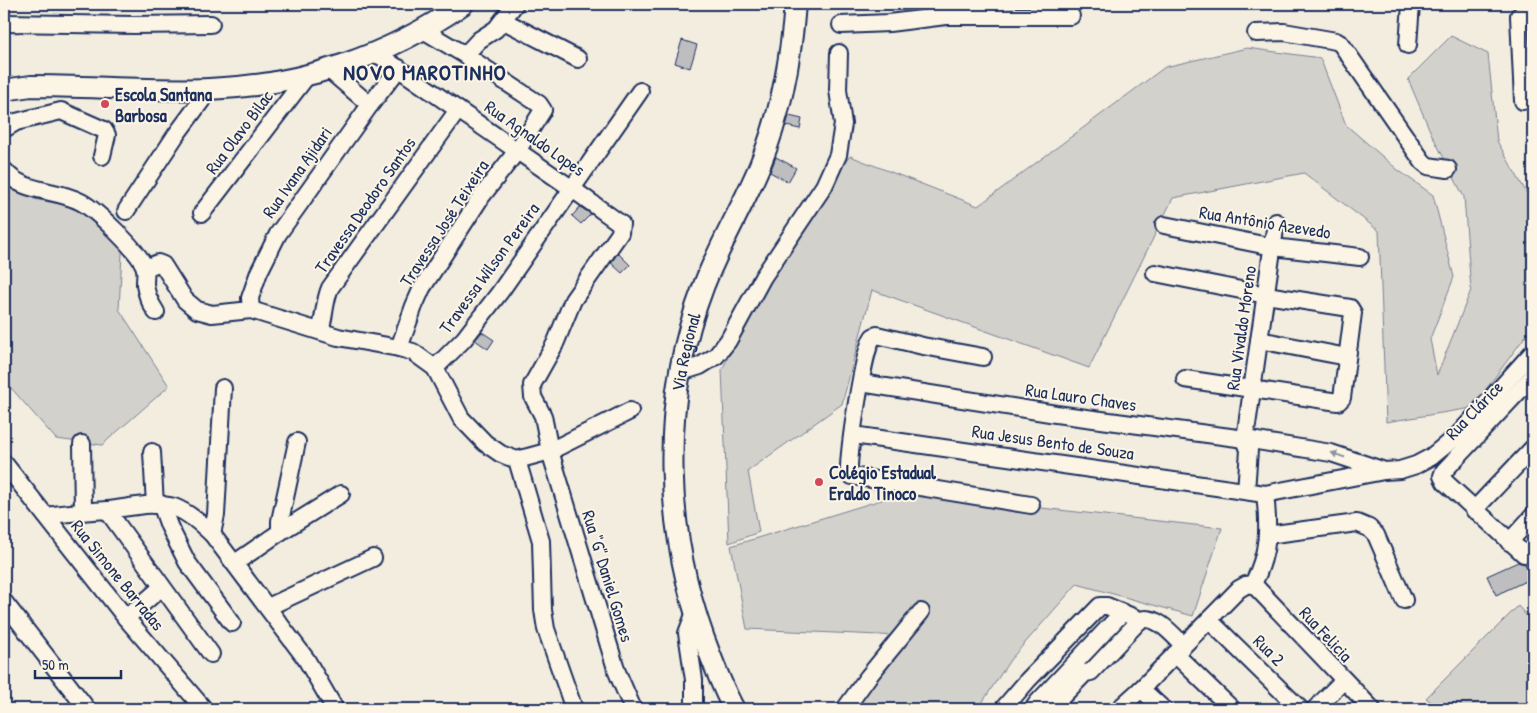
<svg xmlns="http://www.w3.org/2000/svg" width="1537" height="713" font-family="'Patrick Hand',sans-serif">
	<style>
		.green { fill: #d3d1cc; stroke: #778095 }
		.building { fill: #bebec0; stroke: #1b2f5e }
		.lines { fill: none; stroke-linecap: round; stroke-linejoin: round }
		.minor-casing { stroke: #1b2f5e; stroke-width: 20 }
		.major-casing { stroke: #1b2f5e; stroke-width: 24 }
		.minor { stroke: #fcf5e5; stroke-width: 16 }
		.major { stroke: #fcf5e5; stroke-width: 20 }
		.oneway { fill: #8c92a2 }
		.poi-dot { fill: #d1495b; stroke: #fcf5e5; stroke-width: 2 }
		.labels { text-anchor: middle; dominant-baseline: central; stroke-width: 4; stroke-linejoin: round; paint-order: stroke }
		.poi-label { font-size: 18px; font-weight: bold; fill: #1b2f5e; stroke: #fcf5e5; text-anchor: start }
		.street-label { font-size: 18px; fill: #1b2f5e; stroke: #fcf5e5 }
		.district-label { font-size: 22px; font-weight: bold; letter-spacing: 1px; fill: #1b2f5e; stroke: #fcf5e5 }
	</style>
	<rect width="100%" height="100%" fill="#f3ede0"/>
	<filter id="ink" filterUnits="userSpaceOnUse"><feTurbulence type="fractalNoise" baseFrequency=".02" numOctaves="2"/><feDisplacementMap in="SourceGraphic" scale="10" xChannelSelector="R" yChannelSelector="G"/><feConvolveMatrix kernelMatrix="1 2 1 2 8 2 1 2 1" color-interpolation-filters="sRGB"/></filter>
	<g filter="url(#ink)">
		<g class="green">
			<polygon points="1451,36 1488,54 1497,141 1533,204 1533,273 1530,291 1533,292 1533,326 1472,408 1386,422 1379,231 1304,173 1173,198 1089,368 872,290 842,404 748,471 759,532 729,543 722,370 779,252 850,156 978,206 1165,67 1247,48 1320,58 1346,125 1398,170 1433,195 1454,277 1430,339 1437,375 1471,290 1464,197 1431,133 1408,79"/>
			<polygon points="4,174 34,199 97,211 123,235 119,309 169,386 102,445 56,439 4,380"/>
			<polygon points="917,489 1032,507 1222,528 1193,616 1077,584 1010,660 978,709 855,709 901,636 747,629 731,546"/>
			<polygon points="1518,606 1533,623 1533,709 1440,709 1426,698"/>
		</g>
		<g class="building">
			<polygon points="682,40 697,45 690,68 675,63"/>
			<polygon points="789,116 802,119 800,129 786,126"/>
			<polygon points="776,157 796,168 788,182 770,172"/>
			<polygon points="580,207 591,214 581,224 572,216"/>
			<polygon points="618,253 630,265 622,273 611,263"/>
			<polygon points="482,332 494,340 488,349 475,340"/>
			<polygon points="1518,562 1525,564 1532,578 1496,595 1487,576"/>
		</g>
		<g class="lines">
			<defs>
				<g id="minor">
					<polyline points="504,21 578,59"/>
					<polyline points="4,23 134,25 211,24"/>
					<polyline points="841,25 889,23 946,16 1071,16"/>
					<polyline points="1256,33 1284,32 1336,41 1341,44 1423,162 1428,166 1448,169"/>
					<polyline points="1408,45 1411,4"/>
					<polyline points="376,53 571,188 621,224 620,233 573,300 555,344 532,385 533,397 543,416 550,451 617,672 633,709"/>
					<polyline points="465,55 479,40 496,29 515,4"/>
					<polyline points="328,69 370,105"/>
					<polyline points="1523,101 1519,16 1523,13 1533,13"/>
					<polyline points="4,129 16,122 61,111 104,130 107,135 102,156"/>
					<path d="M4,170C23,194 55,188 81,202C96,210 140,252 145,268C146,273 145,279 145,284C146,295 150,303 156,312"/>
					<polyline points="126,211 176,135 210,89"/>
					<polyline points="202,213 307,76"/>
					<polyline points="1164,225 1273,247 1360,257"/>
					<polyline points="145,268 158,263 163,265 185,300 197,310 212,314 251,310 338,337 399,348 413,352 435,368 461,418 485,443 501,454 517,460 550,451 630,411"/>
					<polyline points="1155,273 1266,295 1350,308 1353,313 1342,398 1338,402 1185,379"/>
					<polyline points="251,310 250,298 259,272 278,234 370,105 399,68"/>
					<path d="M320,331C325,316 324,302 330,288L458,110"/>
					<polyline points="1259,340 1347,357"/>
					<polyline points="399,348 414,306 422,288 481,197 517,151 543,110 539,104 465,55 423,30"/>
					<path d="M983,357L923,346L877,335L873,337C863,350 848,454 849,474L852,476L1031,505"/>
					<polyline points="435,368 464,339 500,292 640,91"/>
					<polyline points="681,372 700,366 716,356 728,341 763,277 824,186 838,155 843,124 838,90 839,53"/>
					<polyline points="861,383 1056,414 1245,439 1331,453 1382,470"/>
					<polyline points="853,435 1265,494 1384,471 1400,470 1416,465 1431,457 1459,434 1533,352"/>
					<polyline points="1245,439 1276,222"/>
					<polyline points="1245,439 1249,450 1246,491"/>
					<polyline points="82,444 83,510"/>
					<polyline points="152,452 155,505"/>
					<polyline points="517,460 541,541 543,610 546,629 574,709"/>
					<polyline points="4,463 126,618 204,709"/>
					<polyline points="161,504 169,526 187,562 232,623"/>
					<polyline points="107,510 211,654"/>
					<polyline points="1474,510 1533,448"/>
					<path d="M46,516C67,513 87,511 108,510C129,508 153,501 174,507C189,513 200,523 212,534L306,659L335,709"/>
					<polyline points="280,532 280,521 297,442"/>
					<polyline points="212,534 216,515 223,388"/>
					<polyline points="1267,535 1357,523 1369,528 1376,535 1404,600"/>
					<polyline points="1509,542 1533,516"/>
					<polyline points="1524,554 1445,482 1442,476 1444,471 1533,376"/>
					<polyline points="235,563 280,532 341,494"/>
					<polyline points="1253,584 1372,709"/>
					<path d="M1253,584C1269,553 1269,528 1265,494"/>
					<polyline points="4,602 87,709"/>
					<polyline points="268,607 373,558"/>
					<polyline points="126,618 162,587"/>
					<polyline points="1209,620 1300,709"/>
					<polyline points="1175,654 1232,709"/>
					<polyline points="1141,689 1163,709"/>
					<polyline points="694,709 694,680 687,633 695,612"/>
					<polyline points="845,709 868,677 921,612"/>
					<path d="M1003,709L1028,680L1100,606H1107L1140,620C1156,614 1173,635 1183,645"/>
					<polyline points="1033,709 1038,702 1122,613"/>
					<polyline points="1050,709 1085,673 1091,672 1140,620"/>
					<polyline points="1119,709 1141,689 1239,589 1246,585 1253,584"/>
					<polyline points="1315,709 1343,681"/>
				</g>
				<g id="major">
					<path d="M4,90L31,86C90,86 149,91 209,89C300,86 389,56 463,4"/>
					<path id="s1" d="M734,709C725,693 718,675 711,657C664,540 658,404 704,285C720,244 743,206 760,165C781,114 791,59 795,4"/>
				</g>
			</defs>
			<use href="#minor" class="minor-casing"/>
			<use href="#major" class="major-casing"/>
			<use href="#minor" class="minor"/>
			<use href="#major" class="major"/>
		</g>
		<defs><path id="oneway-solid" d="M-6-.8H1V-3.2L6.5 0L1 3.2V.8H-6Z" transform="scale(1.25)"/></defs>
		<use class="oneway" href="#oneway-solid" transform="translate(1338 455) rotate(-161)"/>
	</g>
	<g class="poi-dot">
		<circle cx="105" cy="104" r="5"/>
		<circle cx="819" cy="482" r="5"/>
	</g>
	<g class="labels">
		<g class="poi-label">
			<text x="115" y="94">Escola Santana<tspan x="115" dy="21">Barbosa</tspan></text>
			<text x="829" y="472">Colégio Estadual<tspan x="829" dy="21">Eraldo Tinoco</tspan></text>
		</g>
		<g class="street-label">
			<text transform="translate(239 132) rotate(-53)">Rua Olavo Bilac</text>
			<text transform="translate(535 138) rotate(35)">Rua Agnaldo Lopes</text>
			<text transform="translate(297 172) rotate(-55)">Rua Ivana Ajidari</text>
			<text transform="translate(365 205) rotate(-55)">Travessa Deodoro Santos</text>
			<text transform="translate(1265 222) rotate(9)">Rua Antônio Azevedo</text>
			<text transform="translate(444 223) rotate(-57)">Travessa José Teixeira</text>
			<text transform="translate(489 268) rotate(-54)">Travessa Wilson Pereira</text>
			<text transform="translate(1241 328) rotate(-82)">Rua Vivaldo Moreno</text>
			<text stroke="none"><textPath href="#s1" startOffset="368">Via Regional</textPath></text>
			<text transform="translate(1081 397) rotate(8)">Rua Lauro Chaves</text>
			<text transform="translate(1474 410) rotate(-46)">Rua Clárice</text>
			<text transform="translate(1053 442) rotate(8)">Rua Jesus Bento de Souza</text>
			<text transform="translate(118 575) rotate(51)">Rua Simone Barradas</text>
			<text transform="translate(608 576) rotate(73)">Rua "G" Daniel Gomes</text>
			<text transform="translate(1326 634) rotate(47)">Rua Felicia</text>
			<text transform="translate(1269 650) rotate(45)">Rua 2</text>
		</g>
		<g class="district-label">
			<text x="425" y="72">NOVO MAROTINHO</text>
		</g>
	</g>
	<rect width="1537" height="713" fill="none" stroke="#fcf5e5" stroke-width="20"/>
	<rect x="10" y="10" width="1517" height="693" fill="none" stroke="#1b2f5e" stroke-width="2" filter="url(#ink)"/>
	<path d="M35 670v8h86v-8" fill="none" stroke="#1b2f5e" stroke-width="2.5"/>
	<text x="42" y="670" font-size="15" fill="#1b2f5e" stroke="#fcf5e5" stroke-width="4" paint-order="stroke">50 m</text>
</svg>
